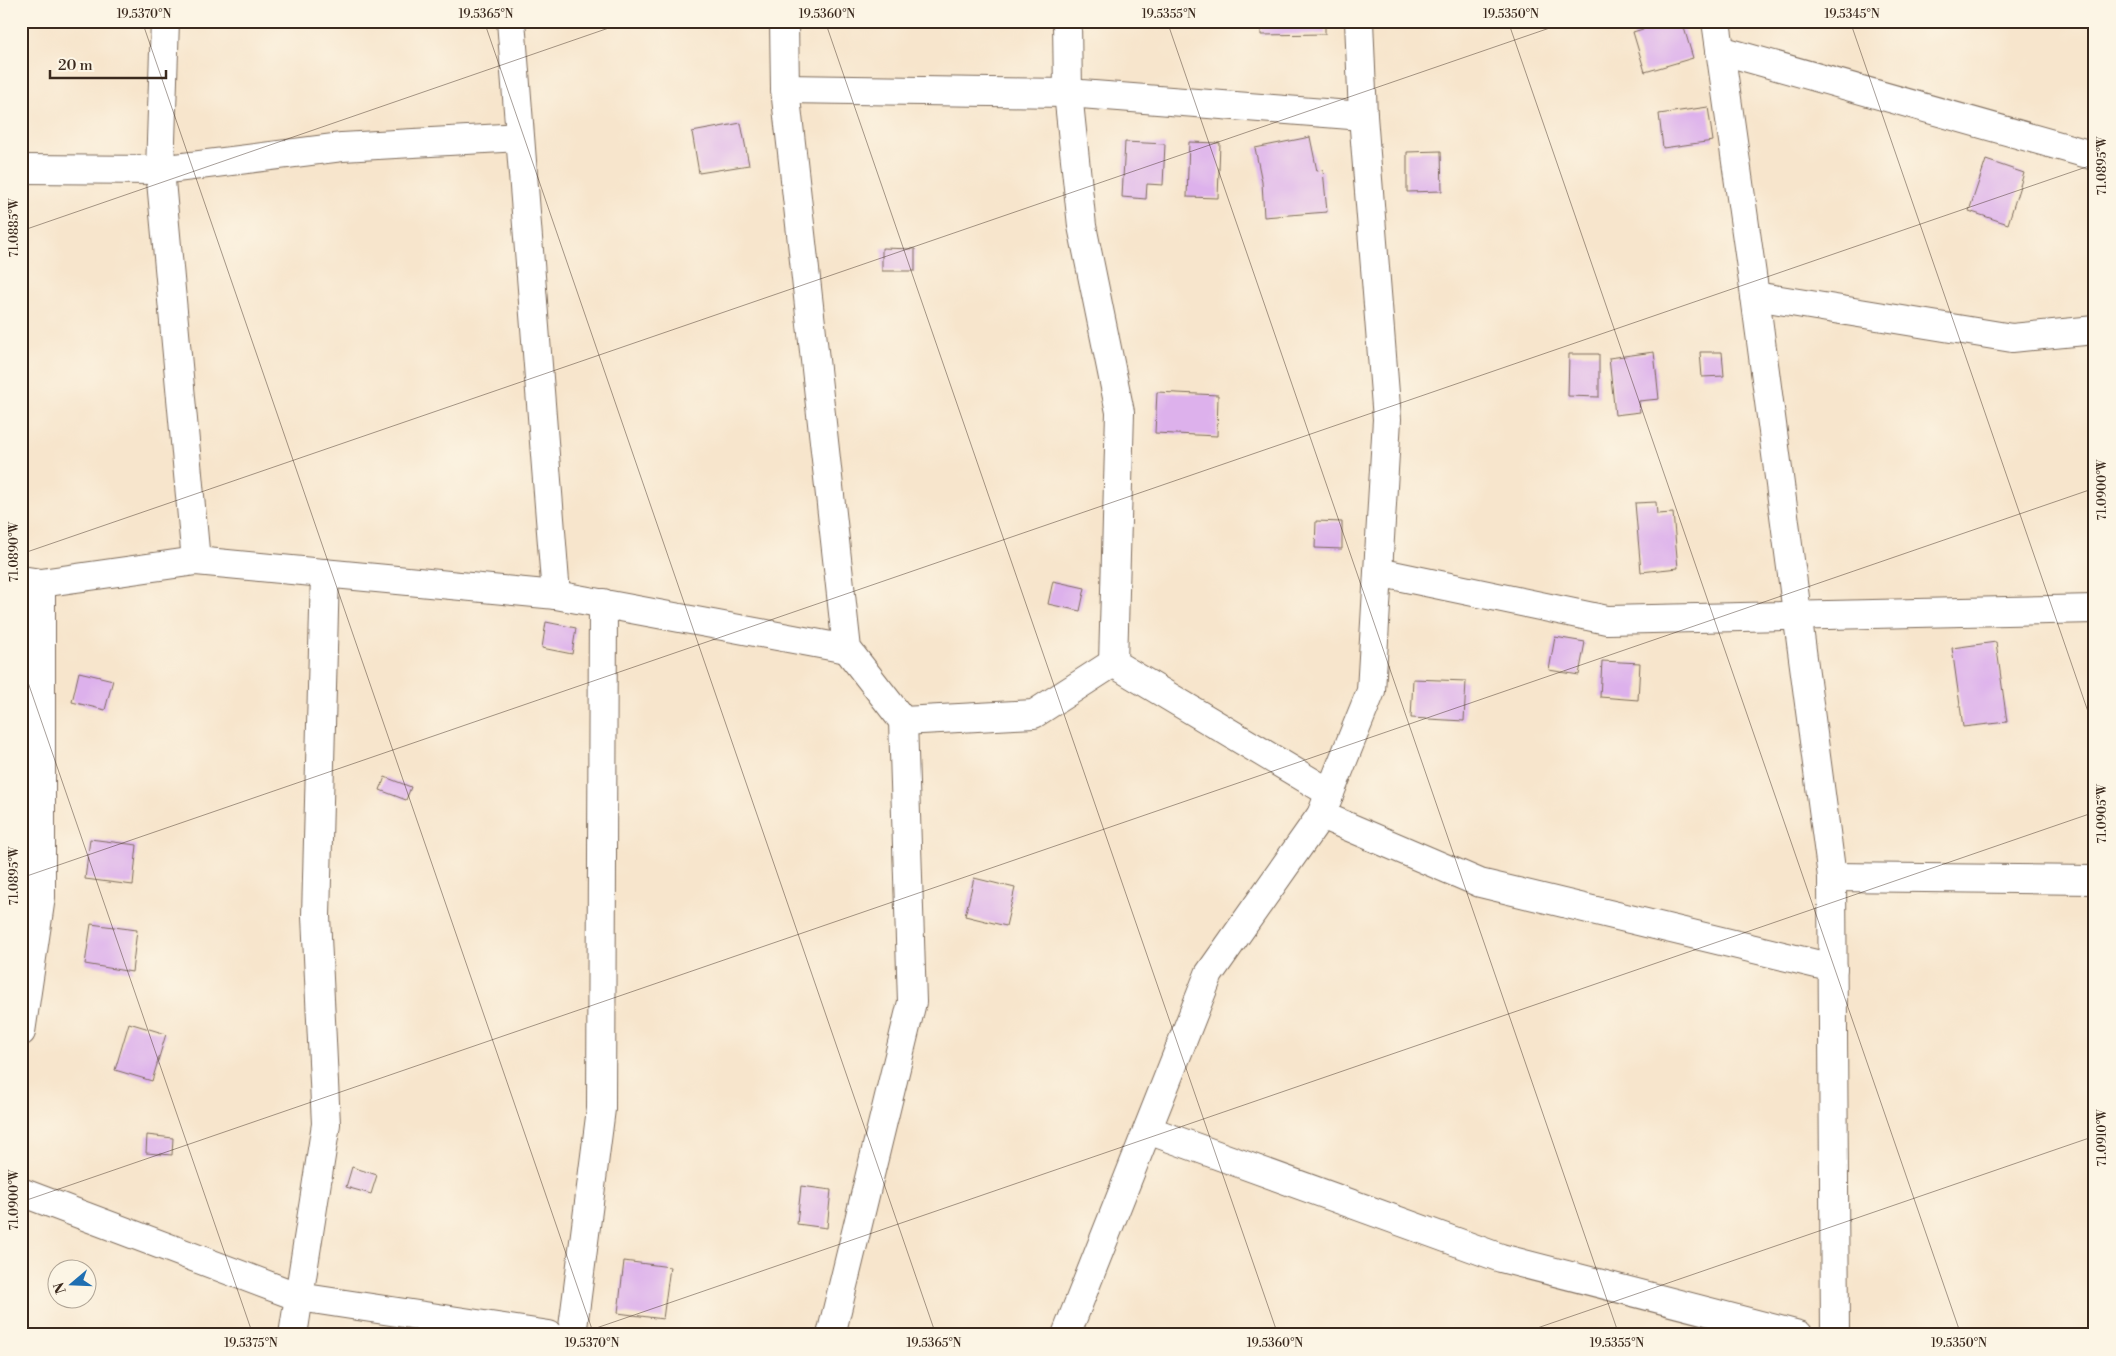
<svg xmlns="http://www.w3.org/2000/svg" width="2116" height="1356" font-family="'Libre Bodoni',serif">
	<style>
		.building { fill: #ddb1ec }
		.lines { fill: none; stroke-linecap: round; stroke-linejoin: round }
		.minor-casing { stroke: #7d6b5b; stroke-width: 30 }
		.minor { stroke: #fff; stroke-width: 28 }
		.ticks { fill: none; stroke: #3b2a1e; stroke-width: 1; stroke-opacity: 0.45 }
		.neatline { fill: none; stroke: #3b2a1e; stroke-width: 2 }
		.ticks-label { font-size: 12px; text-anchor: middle; fill: #3b2a1e }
	</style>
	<rect width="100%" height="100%" fill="#fcf5e5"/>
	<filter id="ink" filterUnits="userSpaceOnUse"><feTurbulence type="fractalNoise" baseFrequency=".02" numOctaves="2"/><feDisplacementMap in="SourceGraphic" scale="10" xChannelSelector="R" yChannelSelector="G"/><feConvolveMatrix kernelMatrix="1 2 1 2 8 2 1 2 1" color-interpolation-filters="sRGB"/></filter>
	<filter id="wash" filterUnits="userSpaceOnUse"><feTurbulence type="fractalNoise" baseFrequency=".0096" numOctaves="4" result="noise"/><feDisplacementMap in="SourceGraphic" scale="20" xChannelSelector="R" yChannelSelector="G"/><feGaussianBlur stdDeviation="1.12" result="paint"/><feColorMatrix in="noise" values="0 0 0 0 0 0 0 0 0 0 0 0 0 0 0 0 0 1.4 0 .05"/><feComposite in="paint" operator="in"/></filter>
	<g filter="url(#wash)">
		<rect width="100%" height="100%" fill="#f7e5cc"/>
		<g id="blocks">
			<g class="building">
				<polygon points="1261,21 1325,21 1325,34 1261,35"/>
				<polygon points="1669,21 1682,21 1693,58 1645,72 1633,32"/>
				<polygon points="1708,107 1713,141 1663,148 1659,114"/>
				<polygon points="741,123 749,165 699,173 692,132"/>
				<polygon points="1310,137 1317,171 1323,170 1327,212 1264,217 1262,182 1255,148"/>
				<polygon points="1125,142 1165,144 1163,185 1147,184 1146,199 1122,197"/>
				<polygon points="1189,142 1220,143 1218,198 1187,197"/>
				<polygon points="1441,151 1442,191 1407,192 1407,152"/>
				<polygon points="1986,160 2024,173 2008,224 1969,211"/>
				<polygon points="882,248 915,249 915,271 882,271"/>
				<polygon points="1654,352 1659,399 1639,401 1640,412 1615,415 1609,358"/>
				<polygon points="1700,352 1722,352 1724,376 1702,377"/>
				<polygon points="1569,354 1599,354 1599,397 1568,396"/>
				<polygon points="1157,392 1218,395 1217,436 1155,433"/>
				<polygon points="1656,502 1657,514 1673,513 1678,568 1641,572 1635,503"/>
				<polygon points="1316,521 1342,522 1342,549 1315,548"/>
				<polygon points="1053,581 1085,588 1080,611 1048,604"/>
				<polygon points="546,622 576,628 572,654 542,648"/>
				<polygon points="1555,637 1585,642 1579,675 1549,670"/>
				<polygon points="1996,642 2007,722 1963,727 1952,648"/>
				<polygon points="1602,661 1640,663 1638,700 1600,697"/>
				<polygon points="79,672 113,680 105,710 72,702"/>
				<polygon points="1413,679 1466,681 1464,721 1411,718"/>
				<polygon points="385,777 411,787 406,800 380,790"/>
				<polygon points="90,839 137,845 133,885 85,879"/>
				<polygon points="974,878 1015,888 1006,926 965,916"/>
				<polygon points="91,924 137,930 132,972 85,964"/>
				<polygon points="129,1023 166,1034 152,1081 115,1070"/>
				<polygon points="147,1135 173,1138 172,1155 146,1153"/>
				<polygon points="352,1167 377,1175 371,1194 346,1187"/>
				<polygon points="801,1186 831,1190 827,1228 797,1224"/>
				<polygon points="624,1261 670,1267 663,1319 618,1313"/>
			</g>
		</g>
	</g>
	<g filter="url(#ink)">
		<use href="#blocks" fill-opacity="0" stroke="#7d6b5b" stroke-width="1"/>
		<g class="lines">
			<defs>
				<g id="minor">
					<polyline points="165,21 160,170 196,561"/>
					<polyline points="511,21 556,595"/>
					<polyline points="784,21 785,89 847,649 903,721 912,1002 831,1335"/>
					<polyline points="1067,21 1068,93 1082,226 1120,412 1113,663 1330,793"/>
					<polyline points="1716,21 1755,296 1832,877 1835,1335"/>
					<polyline points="1720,50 2095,156"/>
					<polyline points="785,89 1068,93 1363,116"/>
					<polyline points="21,169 160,170 342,147 519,137"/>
					<polyline points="1755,296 2012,338 2095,330"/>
					<polyline points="1378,572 1607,620 2095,609"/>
					<polyline points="21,580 41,583 196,561 556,595 847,649"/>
					<polyline points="903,721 1034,714 1113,663"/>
					<polyline points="1321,815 1480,883 1833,968"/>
					<polyline points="1832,877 2095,880"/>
					<polyline points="21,1032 41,897 41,583"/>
					<polyline points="1148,1130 1501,1258 1799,1335"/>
					<polyline points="21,1192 299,1297 549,1335"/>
					<polyline points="293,1335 326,1124 316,916 325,573"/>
					<polyline points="572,1335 601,1109 603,603"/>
					<polyline points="1066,1335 1209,974 1321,815 1371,691 1387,419 1363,116 1359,21"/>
				</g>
			</defs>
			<use href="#minor" class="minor-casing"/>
			<use href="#minor" class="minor"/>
		</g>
	</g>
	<path class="ticks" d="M142,21L594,1335M484,21L936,1335M825,21L1278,1335M1167,21L1619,1335M1508,21L1961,1335M1850,21L2095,732M21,231L629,21M21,554L1570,21M21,662L253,1335M21,878L2095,164M21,1202L2095,488M576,1335L2095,812M1517,1335L2095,1136"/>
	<rect width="2116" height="1356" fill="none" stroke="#fcf5e5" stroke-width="55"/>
	<g transform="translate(72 1284) rotate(251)"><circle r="24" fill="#fcf5e5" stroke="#afa495"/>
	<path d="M0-4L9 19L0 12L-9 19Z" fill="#1f6fb2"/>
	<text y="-8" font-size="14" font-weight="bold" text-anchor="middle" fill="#3b2a1e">N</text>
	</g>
	<path d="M50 70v8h116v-8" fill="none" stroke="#3b2a1e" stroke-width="2.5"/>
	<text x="58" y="70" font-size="15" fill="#3b2a1e" stroke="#fcf5e5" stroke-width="4" paint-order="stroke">20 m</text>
	<rect x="28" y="28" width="2060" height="1300" class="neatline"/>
	<g class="ticks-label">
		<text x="144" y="18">19.5370°N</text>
		<text x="486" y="18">19.5365°N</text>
		<text x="827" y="18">19.5360°N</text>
		<text x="1169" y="18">19.5355°N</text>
		<text x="1511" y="18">19.5350°N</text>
		<text x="1852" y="18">19.5345°N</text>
		<text transform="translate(2102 166) rotate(-90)" y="4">71.0895°W</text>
		<text transform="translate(14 228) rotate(-90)" y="4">71.0885°W</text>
		<text transform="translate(2102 490) rotate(-90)" y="4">71.0900°W</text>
		<text transform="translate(14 552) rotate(-90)" y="4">71.0890°W</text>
		<text transform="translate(2102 814) rotate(-90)" y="4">71.0905°W</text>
		<text transform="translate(14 876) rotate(-90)" y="4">71.0895°W</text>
		<text transform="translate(2102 1138) rotate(-90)" y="4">71.0910°W</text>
		<text transform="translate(14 1200) rotate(-90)" y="4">71.0900°W</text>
		<text x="251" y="1347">19.5375°N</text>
		<text x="592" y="1347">19.5370°N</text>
		<text x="934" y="1347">19.5365°N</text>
		<text x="1275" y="1347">19.5360°N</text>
		<text x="1617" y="1347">19.5355°N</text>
		<text x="1959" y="1347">19.5350°N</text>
	</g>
</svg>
